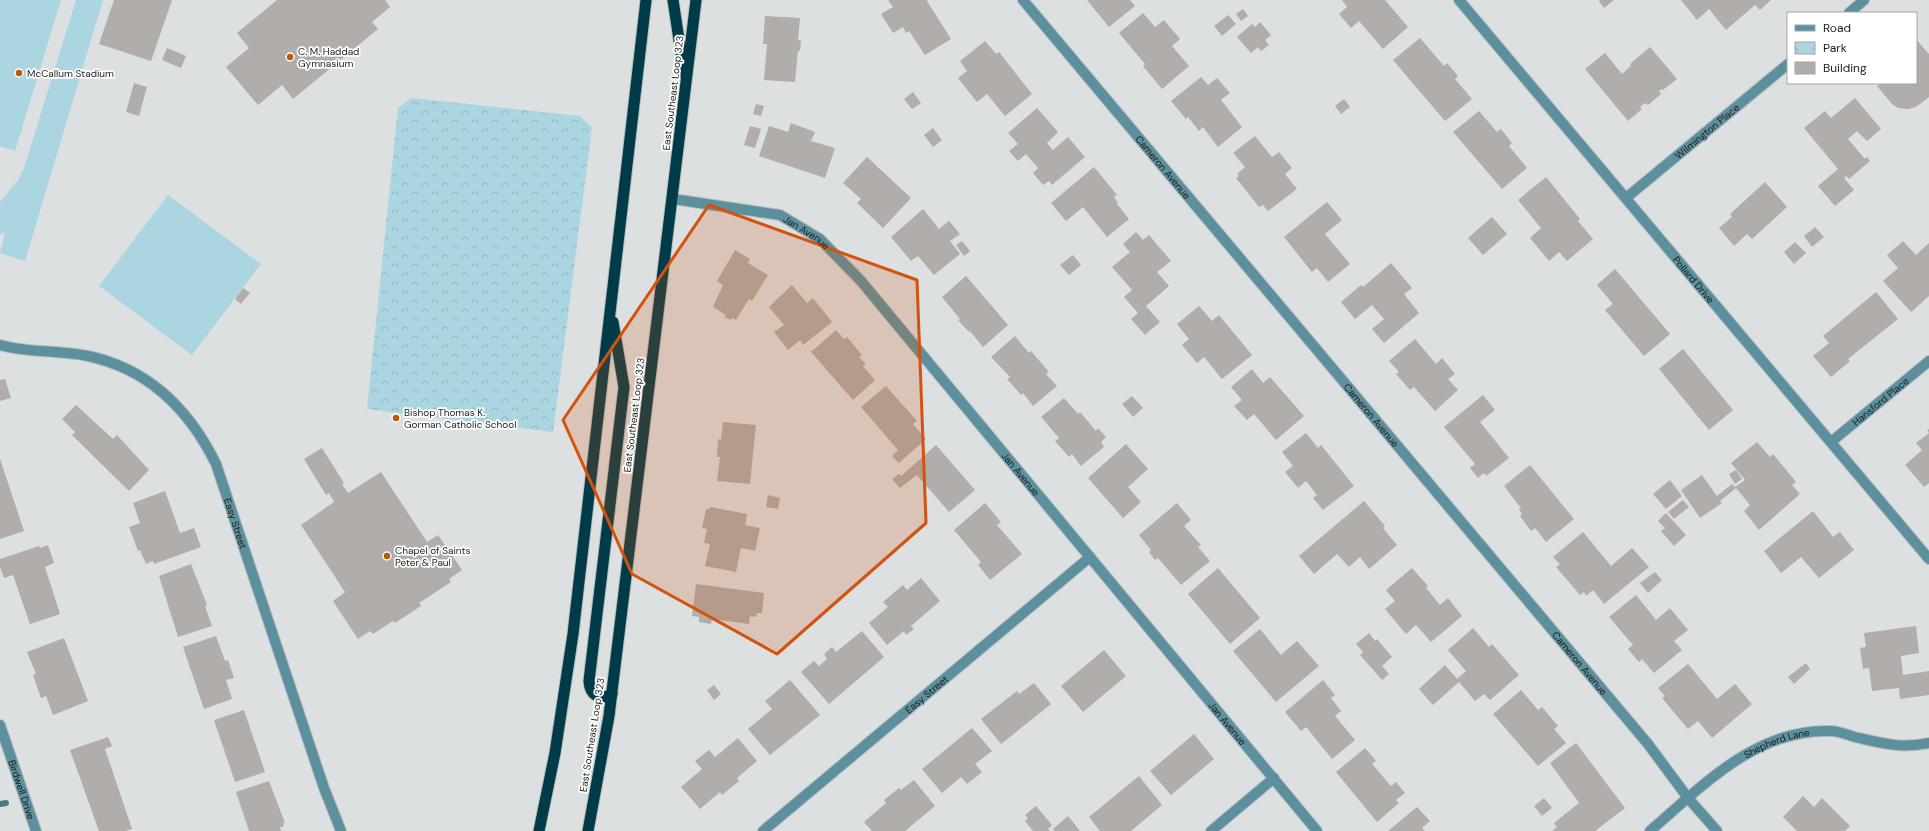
<svg xmlns="http://www.w3.org/2000/svg" width="1929" height="831" font-family="'DM Sans',sans-serif">
	<style>
		.grass { fill: #acd5e2 }
		.park { fill: url(#park-crowns) }
		.lines { fill: none; stroke-linecap: round; stroke-linejoin: round }
		.stream { stroke: #4c7784; stroke-width: 6 }
		.building { fill: #b0adab }
		.minor-casing { stroke: #b9bdbe; stroke-width: 12 }
		.trunk-casing { stroke: #b9bdbe; stroke-width: 13 }
		.minor { stroke: #5d909e; stroke-width: 10 }
		.trunk { stroke: #013b48; stroke-width: 11 }
		.marked { fill: #d3530e; fill-opacity: 0.2; stroke: #d3530e; stroke-width: 3; stroke-linejoin: round }
		.poi-dot { fill: #b85c03; stroke: #fff; stroke-width: 1.5 }
		.labels { text-anchor: middle; dominant-baseline: central; stroke-width: 3.5; stroke-linejoin: round; paint-order: stroke }
		.poi-label { font-size: 10px; fill: #1a1c1c; stroke: #fff; text-anchor: start }
		.street-label { font-size: 10px; fill: #1a1c1c; stroke: #fff }
	</style>
	<defs>
		<pattern id="park-crowns" width="20" height="18" patternUnits="userSpaceOnUse"><rect width="20" height="18" fill="#acd5e2"/><path d="M2 6a3 3 0 1 1 6 0M12 15a3 3 0 1 1 6 0" fill="none" stroke="#93b6c1"/></pattern>
	</defs>
	<rect width="100%" height="100%" fill="#dce0e1"/>
	<g class="grass">
		<polygon points="0,0 61,0 15,151 0,146"/>
		<polygon points="76,0 103,0 25,261 0,253 5,232 0,235 0,202 18,180 24,168"/>
		<polygon points="168,195 261,264 192,355 99,286"/>
	</g>
	<polygon class="park" points="412,98 580,116 592,128 553,432 367,409 398,108"/>
	<g class="lines">
		<polyline class="stream" points="0,804 6,803"/>
	</g>
	<g class="building">
		<polygon points="114,0 172,0 151,61 99,44"/>
		<polygon points="277,0 385,0 390,7 372,22 378,29 293,99 282,85 258,105 226,67 249,48 237,33"/>
		<polygon points="888,0 928,0 927,1 951,39 925,55 909,31 906,33 903,27 893,33 881,14 893,7"/>
		<polygon points="1087,0 1130,0 1135,6 1109,27"/>
		<polygon points="1342,0 1385,0 1408,27 1383,49 1359,21 1351,28 1339,14 1347,7"/>
		<polygon points="1600,0 1614,0 1604,8 1599,1"/>
		<polygon points="1681,0 1771,0 1760,10 1755,5 1726,30 1709,9 1697,20"/>
		<polygon points="1243,9 1248,16 1241,21 1236,14"/>
		<polygon points="1143,13 1155,27 1164,20 1180,39 1172,46 1189,66 1162,89 1143,66 1145,64 1119,33"/>
		<polygon points="1228,15 1236,24 1222,36 1214,26"/>
		<polygon points="765,16 800,18 798,40 801,41 800,51 798,51 795,82 764,80 767,44 763,44"/>
		<polygon points="1260,22 1271,35 1265,40 1269,45 1261,51 1258,47 1251,53 1237,37 1252,24 1255,27"/>
		<polygon points="1420,38 1444,66 1447,63 1458,76 1455,79 1472,99 1445,121 1393,60"/>
		<polygon points="1916,39 1929,54 1929,97 1916,107 1908,109 1898,108 1892,104 1877,86 1881,83 1916,83"/>
		<polygon points="985,41 996,54 999,52 1032,94 1005,116 987,94 977,102 958,78 967,71 960,61"/>
		<polygon points="1650,47 1677,79 1663,90 1662,89 1659,91 1661,94 1648,105 1645,103 1640,107 1642,109 1628,121 1585,69 1605,53 1622,74 1631,66 1630,64"/>
		<polygon points="167,48 186,56 181,68 162,60"/>
		<polygon points="1201,77 1208,85 1217,78 1230,93 1221,100 1242,127 1218,147 1203,127 1199,131 1188,117 1186,119 1171,101"/>
		<polygon points="134,83 147,87 139,116 126,112"/>
		<polygon points="913,92 921,103 912,109 904,99"/>
		<polygon points="1855,98 1881,129 1867,141 1857,131 1848,139 1865,159 1867,157 1870,161 1849,179 1846,176 1844,178 1854,190 1835,206 1818,186 1838,169 1804,128 1825,111 1831,118"/>
		<polygon points="1344,99 1350,107 1341,114 1335,106"/>
		<polygon points="756,104 764,106 761,116 753,114"/>
		<polygon points="1037,108 1058,132 1047,143 1053,150 1068,137 1085,157 1052,185 1049,181 1043,185 1033,173 1038,168 1026,154 1018,161 1009,151 1018,144 1008,133"/>
		<polygon points="1479,111 1497,132 1501,129 1512,143 1509,146 1527,168 1502,189 1453,132"/>
		<polygon points="791,123 815,132 811,141 835,148 825,178 759,156 769,126 788,132"/>
		<polygon points="750,126 761,129 755,148 744,145"/>
		<polygon points="933,128 942,140 933,147 924,135"/>
		<polygon points="1255,136 1272,157 1279,152 1292,168 1285,174 1297,189 1268,211 1263,205 1259,207 1236,178 1239,176 1237,174 1245,167 1233,153"/>
		<polygon points="867,157 911,198 883,228 857,203 861,199 843,183"/>
		<polygon points="1094,167 1117,195 1114,197 1118,203 1117,204 1129,219 1107,237 1083,207 1066,221 1051,203"/>
		<polygon points="1546,177 1580,219 1578,221 1593,239 1567,261 1559,252 1549,261 1530,238 1541,228 1518,200"/>
		<polygon points="1765,182 1787,207 1752,239 1747,234 1734,246 1719,228 1732,217 1730,214"/>
		<polygon points="1327,202 1342,220 1325,234 1350,264 1328,282 1317,268 1312,272 1284,237"/>
		<polygon points="923,209 939,229 949,221 960,234 950,241 960,254 934,275 918,256 911,261 891,237"/>
		<polygon points="1492,217 1507,234 1483,255 1468,238"/>
		<polygon points="1815,227 1824,237 1812,247 1804,236"/>
		<polygon points="1136,232 1143,240 1149,235 1171,261 1157,272 1169,286 1146,306 1160,322 1145,335 1131,319 1138,313 1124,297 1132,290 1112,267 1130,252 1123,244"/>
		<polygon points="962,241 970,251 964,256 956,245"/>
		<polygon points="1903,241 1916,255 1929,243 1929,296 1911,312 1883,281 1898,268 1887,255"/>
		<polygon points="1795,242 1806,253 1794,264 1784,252"/>
		<polygon points="735,250 750,259 748,263 768,275 752,301 749,299 736,320 732,318 731,320 724,317 726,315 713,307 723,285 717,281"/>
		<polygon points="1073,255 1081,265 1069,275 1060,265"/>
		<polygon points="1391,263 1412,288 1404,294 1419,313 1384,343 1372,329 1384,319 1372,305 1355,319 1341,302 1361,285 1363,287"/>
		<polygon points="1615,269 1670,334 1644,356 1605,310 1613,304 1597,285"/>
		<polygon points="966,276 1008,325 983,347 970,331 969,332 958,320 960,319 942,297"/>
		<polygon points="792,285 807,303 813,298 832,322 803,345 800,340 788,350 774,332 784,325 769,307"/>
		<polygon points="243,288 250,293 241,304 235,299"/>
		<polygon points="1876,292 1898,319 1848,359 1850,361 1831,377 1813,356 1829,343 1823,336"/>
		<polygon points="1199,306 1212,321 1219,315 1252,355 1222,379 1204,357 1197,363 1182,345 1189,339 1177,324"/>
		<polygon points="836,330 844,339 847,337 862,355 859,357 866,364 863,366 875,380 853,400 811,352"/>
		<polygon points="1015,336 1029,353 1031,351 1049,372 1046,374 1057,386 1033,406 1023,393 1021,395 1007,379 1010,377 991,357"/>
		<polygon points="1415,339 1436,364 1442,358 1455,374 1448,379 1458,390 1435,411 1414,387 1410,390 1396,374 1399,372 1389,361"/>
		<polygon points="1683,349 1733,410 1709,430 1659,369"/>
		<polygon points="1252,369 1263,383 1270,377 1304,416 1276,440 1254,414 1247,420 1234,406 1242,400 1231,387"/>
		<polygon points="5,379 11,398 0,401 0,380"/>
		<polygon points="886,386 917,421 913,424 926,439 899,463 892,456 898,450 861,407"/>
		<polygon points="1483,395 1495,410 1480,422 1509,458 1486,476 1484,473 1478,478 1470,468 1475,464 1444,427"/>
		<polygon points="1132,396 1143,408 1133,417 1122,404"/>
		<polygon points="1064,398 1078,414 1080,412 1096,431 1098,428 1106,437 1101,442 1104,447 1081,466 1072,454 1069,457 1055,441 1059,438 1041,417"/>
		<polygon points="76,405 113,439 117,435 149,470 129,491 72,435 75,432 62,419"/>
		<polygon points="723,422 756,425 750,484 717,481 720,457 717,457 718,439 721,440"/>
		<polygon points="1929,429 1929,483 1924,487 1905,465 1922,450 1916,443 1929,433 1927,430"/>
		<polygon points="1306,433 1318,448 1321,445 1354,486 1323,510 1313,498 1317,495 1306,481 1298,488 1285,472 1293,466 1282,452"/>
		<polygon points="1757,442 1770,457 1773,454 1796,482 1792,485 1800,494 1759,530 1744,511 1750,505 1736,488 1720,501 1722,503 1700,518 1681,490 1702,475 1717,496 1732,484 1735,487 1745,480 1731,463"/>
		<polygon points="1126,444 1148,469 1128,487 1141,502 1123,518 1088,478"/>
		<polygon points="936,445 975,490 949,512 917,475 900,488 892,479 899,474 901,476"/>
		<polygon points="322,448 344,483 342,484 348,493 381,472 427,542 438,535 462,570 449,579 451,582 419,603 421,606 395,623 393,621 373,634 370,631 358,639 333,601 345,592 301,525 334,502 329,493 326,495 304,459"/>
		<polygon points="0,459 24,531 0,539"/>
		<polygon points="1530,465 1574,519 1546,542 1535,528 1531,531 1520,516 1522,514 1519,509 1521,508 1504,486"/>
		<polygon points="1736,470 1742,479 1735,484 1729,474"/>
		<polygon points="1670,480 1682,496 1666,509 1653,494"/>
		<polygon points="165,491 180,533 194,528 201,547 154,564 153,561 146,564 140,550 138,551 129,527 140,523 133,503"/>
		<polygon points="768,495 780,498 778,509 766,507"/>
		<polygon points="1683,500 1689,507 1674,519 1668,512"/>
		<polygon points="1364,501 1385,526 1383,528 1397,545 1369,569 1360,557 1349,567 1337,554 1314,574 1299,556"/>
		<polygon points="985,503 1001,522 997,525 1022,554 990,580 978,565 981,562 954,530"/>
		<polygon points="1177,503 1191,520 1184,526 1201,545 1198,547 1210,561 1181,585 1158,558 1155,560 1149,552 1151,550 1139,535"/>
		<polygon points="710,507 747,514 745,525 760,528 755,551 741,548 736,572 705,566 710,544 704,543 707,529 702,528 706,509 710,509"/>
		<polygon points="1813,511 1833,537 1840,532 1854,550 1819,578 1801,557 1781,573 1764,551"/>
		<polygon points="1666,513 1686,535 1674,546 1661,531 1665,528 1658,521"/>
		<polygon points="1583,532 1611,566 1632,548 1649,567 1604,604 1593,590 1586,596 1584,592 1580,595 1556,567 1560,564 1553,557"/>
		<polygon points="48,545 54,563 45,567 60,614 30,624 13,575 4,578 0,567 0,559 39,546 40,548"/>
		<polygon points="191,564 207,605 205,606 212,626 178,637 159,576"/>
		<polygon points="1218,568 1260,618 1230,644 1188,594"/>
		<polygon points="1412,568 1428,586 1426,588 1440,605 1448,598 1462,616 1431,642 1416,625 1406,634 1385,609 1395,601 1386,590"/>
		<polygon points="1655,572 1662,580 1648,593 1640,583"/>
		<polygon points="921,578 940,601 911,626 914,629 906,635 904,631 887,645 869,623 888,607 883,602 903,585 907,590"/>
		<polygon points="696,584 764,593 762,613 757,613 756,617 750,616 749,624 712,619 711,624 699,622 699,617 692,616"/>
		<polygon points="1636,595 1656,620 1670,608 1688,630 1674,641 1682,650 1654,673 1642,659 1639,662 1628,649 1633,645 1609,617"/>
		<polygon points="1916,626 1919,653 1901,656 1903,675 1929,671 1929,695 1900,699 1899,688 1872,691 1869,668 1863,669 1860,648 1866,647 1864,633"/>
		<polygon points="1473,628 1489,647 1492,644 1519,675 1490,700 1484,694 1475,701 1459,682 1433,705 1419,689 1445,665 1457,679 1466,671 1448,650"/>
		<polygon points="1260,629 1281,655 1297,641 1319,666 1276,702 1233,651"/>
		<polygon points="862,631 884,657 829,704 801,672 814,661 819,666 827,659 824,654 832,647 836,652"/>
		<polygon points="1369,633 1375,641 1377,639 1392,657 1382,666 1389,674 1382,680 1360,655 1363,652 1356,644"/>
		<polygon points="216,636 225,661 228,660 234,678 226,680 232,699 204,709 183,647"/>
		<polygon points="64,638 88,701 53,715 46,696 41,698 33,675 36,674 27,652"/>
		<polygon points="1104,650 1126,676 1083,712 1061,686"/>
		<polygon points="1806,663 1810,669 1794,684 1788,677"/>
		<polygon points="1688,664 1717,699 1735,684 1752,704 1712,738 1698,721 1688,729 1662,698 1665,696 1658,688"/>
		<polygon points="790,680 820,715 770,755 748,729 772,709 765,701"/>
		<polygon points="1323,680 1335,695 1331,698 1341,711 1335,716 1355,740 1332,759 1306,727 1301,731 1285,712"/>
		<polygon points="1034,683 1051,704 1001,744 981,719 1017,691 1019,694"/>
		<polygon points="714,685 721,694 714,700 707,690"/>
		<polygon points="1521,690 1538,710 1542,707 1558,726 1554,729 1566,743 1538,766 1493,714"/>
		<polygon points="244,710 265,772 235,782 214,720"/>
		<polygon points="972,728 992,751 975,764 982,772 967,784 961,777 942,793 922,769"/>
		<polygon points="1194,734 1214,759 1171,795 1150,771"/>
		<polygon points="108,737 112,746 105,749 132,829 126,831 99,831 70,750"/>
		<polygon points="738,738 757,761 737,778 739,781 722,795 720,792 700,809 681,787 702,769 695,761 709,750 715,757"/>
		<polygon points="1576,743 1625,808 1595,831 1552,831 1557,827 1554,823 1579,803 1550,763"/>
		<polygon points="1365,748 1376,761 1372,764 1391,786 1396,782 1405,793 1396,800 1399,803 1377,822 1336,772"/>
		<polygon points="1139,776 1162,805 1131,831 1100,831 1089,817"/>
		<polygon points="914,780 935,806 905,831 872,831 864,822 886,803 884,800 899,788 901,790"/>
		<polygon points="269,781 285,823 283,823 284,826 280,827 281,831 249,831 236,792"/>
		<polygon points="1803,796 1814,807 1822,798 1850,826 1845,831 1797,831 1783,817"/>
		<polygon points="1544,798 1552,808 1542,816 1534,806"/>
		<polygon points="1036,806 1052,825 1048,829 1050,831 1033,831 1025,821 1028,818 1025,815"/>
		<polygon points="1417,807 1430,821 1422,828 1425,831 1388,831"/>
		<polygon points="1068,816 1080,831 1054,831 1053,829"/>
	</g>
	<g class="lines">
		<defs>
			<g id="minor">
				<path id="s1" d="M1023,0L1648,744L1688,798L1717,831"/>
				<path id="s2" d="M1459,0L1929,559"/>
				<polyline points="1849,13 1864,0"/>
				<path id="s3" d="M1626,198L1788,64"/>
				<path id="s4" d="M673,199L780,215L820,239L861,281L1317,831"/>
				<path id="s5" d="M0,345C29,353 59,350 88,356C149,369 189,409 216,464L324,788L341,831"/>
				<path id="s6" d="M1831,442L1929,361"/>
				<path id="s7" d="M0,725L36,831"/>
				<path id="s8" d="M763,831L1090,557"/>
				<polyline points="1211,831 1274,778"/>
				<path id="s9" d="M1650,831C1702,786 1757,728 1831,731C1839,731 1847,735 1855,737C1881,743 1901,749 1929,743"/>
			</g>
			<g id="trunk">
				<polyline points="673,0 684,73"/>
				<path d="M612,694C599,701 590,695 589,681L624,387L613,322"/>
				<polyline points="539,831 555,753 573,634 646,0"/>
				<polyline points="588,831 609,716 696,0"/>
			</g>
		</defs>
		<use href="#minor" class="minor-casing"/>
		<use href="#trunk" class="trunk-casing"/>
		<use href="#minor" class="minor"/>
		<use href="#trunk" class="trunk"/>
	</g>
	<path class="marked" d="M709,205L917,280L926,523L777,654L632,574L563,420Z"/>
	<g class="poi-dot">
		<circle cx="290" cy="57" r="4"/>
		<circle cx="19" cy="73" r="4"/>
		<circle cx="396" cy="418" r="4"/>
		<circle cx="387" cy="556" r="4"/>
	</g>
	<g class="labels">
		<g class="poi-label">
			<text x="298" y="51">C. M. Haddad<tspan x="298" dy="12">Gymnasium</tspan></text>
			<text x="27" y="73">McCallum Stadium</text>
			<text x="404" y="412">Bishop Thomas K.<tspan x="404" dy="12">Gorman Catholic School</tspan></text>
			<text x="395" y="550">Chapel of Saints<tspan x="395" dy="12">Peter &amp; Paul</tspan></text>
		</g>
		<g class="street-label">
			<text transform="translate(673 93) rotate(-83)">East Southeast Loop 323</text>
			<text stroke="none"><textPath href="#s3" startOffset="105">Wilmington Place</textPath></text>
			<text stroke="none"><textPath href="#s1" startOffset="218">Cameron Avenue</textPath></text>
			<text stroke="none"><textPath href="#s4" startOffset="140">Jan Avenue</textPath></text>
			<text stroke="none"><textPath href="#s2" startOffset="365">Pollard Drive</textPath></text>
			<text stroke="none"><textPath href="#s6" startOffset="64">Hansford Place</textPath></text>
			<text transform="translate(634 415) rotate(-83)">East Southeast Loop 323</text>
			<text stroke="none"><textPath href="#s1" startOffset="542">Cameron Avenue</textPath></text>
			<text stroke="none"><textPath href="#s4" startOffset="464">Jan Avenue</textPath></text>
			<text stroke="none"><textPath href="#s5" startOffset="325">Easy Street</textPath></text>
			<text stroke="none"><textPath href="#s1" startOffset="866">Cameron Avenue</textPath></text>
			<text stroke="none"><textPath href="#s8" startOffset="213">Easy Street</textPath></text>
			<text stroke="none"><textPath href="#s4" startOffset="788">Jan Avenue</textPath></text>
			<text transform="translate(592 735) rotate(-81)">East Southeast Loop 323</text>
			<text stroke="none"><textPath href="#s9" startOffset="156">Shepherd Lane</textPath></text>
			<text stroke="none"><textPath href="#s7" startOffset="68">Birdwell Drive</textPath></text>
		</g>
	</g>
	<rect x="1787" y="12" width="130" height="72" fill="#ffffff" stroke="#a3a4a4"/>
	<rect x="1795" y="25" width="20" height="6" fill="#5d909e" stroke="#a3a4a4"/>
	<text x="1823" y="32" font-size="12" fill="#1a1c1c">Road</text>
	<rect x="1795" y="42" width="20" height="12" fill="url(#park-crowns)" stroke="#a3a4a4"/>
	<text x="1823" y="52" font-size="12" fill="#1a1c1c">Park</text>
	<rect x="1795" y="62" width="20" height="12" fill="#b0adab" stroke="#a3a4a4"/>
	<text x="1823" y="72" font-size="12" fill="#1a1c1c">Building</text>
</svg>
